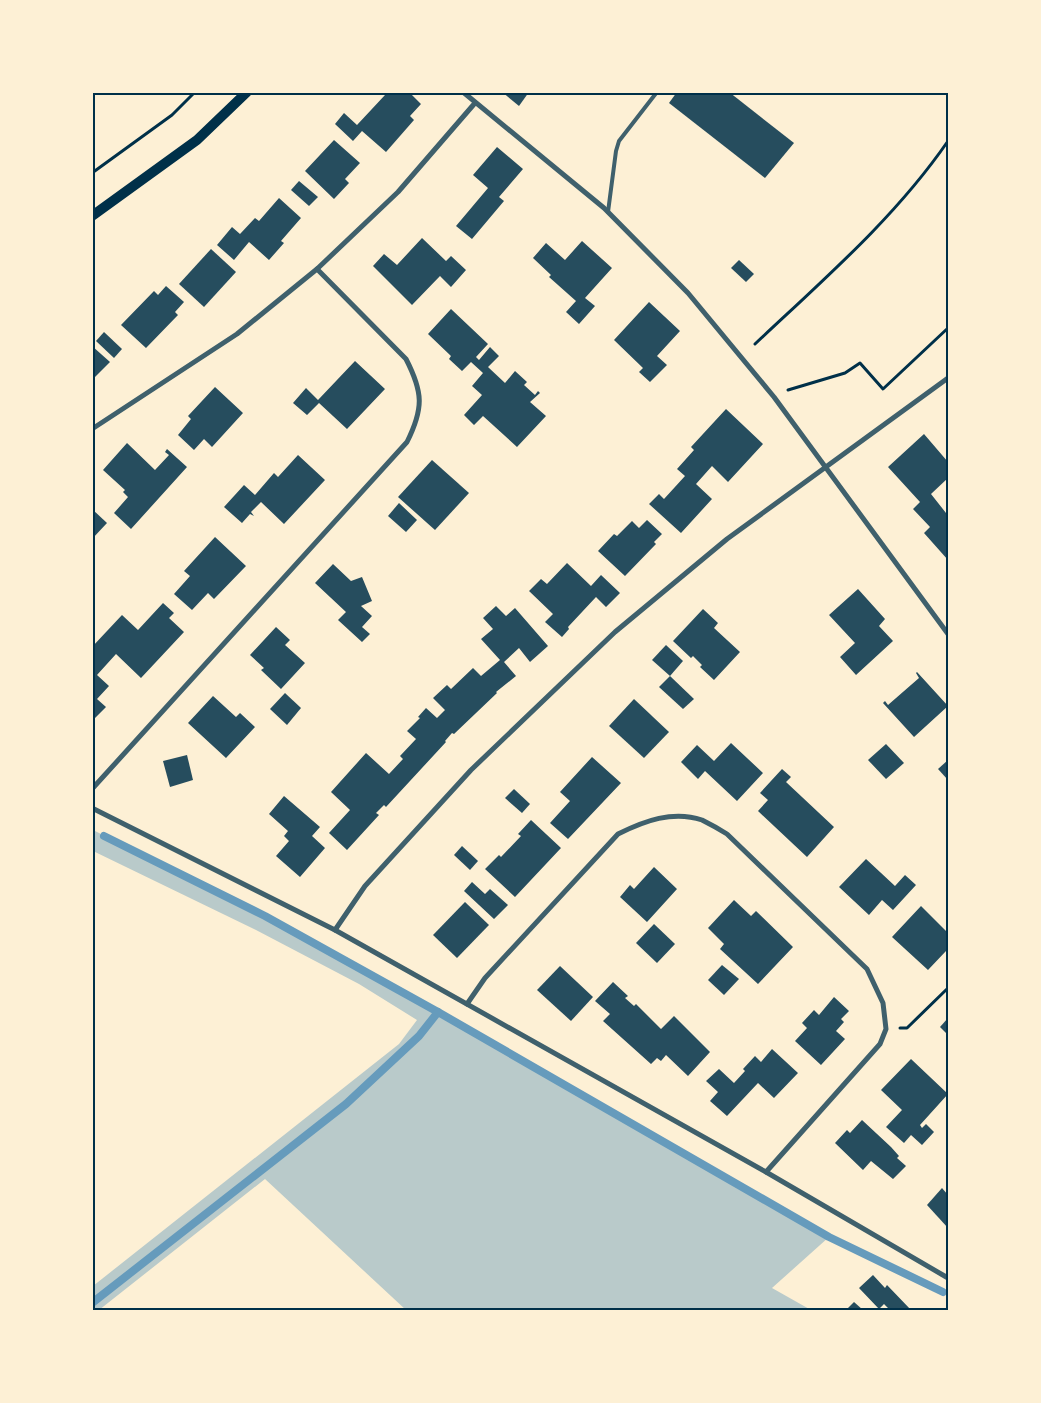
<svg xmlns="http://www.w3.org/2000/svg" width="1041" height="1403" font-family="Merriweather,serif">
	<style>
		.green { fill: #b9caca }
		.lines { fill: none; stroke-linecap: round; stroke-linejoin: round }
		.stream { stroke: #669bbc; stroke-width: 8 }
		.building { fill: #264d5e }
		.path { stroke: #003049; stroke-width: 3 }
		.service { stroke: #3f606c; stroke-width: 4 }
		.minor { stroke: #3f606c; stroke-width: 5 }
		.secondary { stroke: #003049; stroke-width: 10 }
		.neatline { fill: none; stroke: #003049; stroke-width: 2 }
	</style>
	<rect width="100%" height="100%" fill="#fdf0d5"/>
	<polygon class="green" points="93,830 265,916 438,1012 829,1237 772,1288 811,1310 406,1310 265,1179 99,1310 93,1310 93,1286 399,1044 417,1020 359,984 256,930 93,851"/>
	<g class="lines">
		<g class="stream">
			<polyline points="104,836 265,916 438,1012 829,1237 943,1292"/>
			<polyline points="92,1303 346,1104 419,1036 438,1012"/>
		</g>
	</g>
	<g class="building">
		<polygon points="382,92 409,92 421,104 410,116 414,120 386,152 362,131 353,141 335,124 344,113 357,125 385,95"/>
		<polygon points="502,92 529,92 519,106"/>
		<polygon points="677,92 729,92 794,143 765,178 669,103"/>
		<polygon points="334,140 360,163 345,179 349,183 334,199 305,171"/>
		<polygon points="497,147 523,169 499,197 504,201 472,239 456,226 488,188 473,175"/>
		<polygon points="299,181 318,197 309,206 291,190"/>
		<polygon points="279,198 301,218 281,241 284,243 269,260 249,242 234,260 217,245 232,227 240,234 255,218 259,221"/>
		<polygon points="422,238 446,261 451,256 466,270 451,287 440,276 412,305 373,266 384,254 397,265"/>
		<polygon points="582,241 612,268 585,298 595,306 579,324 566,312 576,301 549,277 551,275 533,258 546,243 565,260"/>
		<polygon points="211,249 236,272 204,307 179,284"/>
		<polygon points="739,260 754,274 746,282 731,268"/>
		<polygon points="166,286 184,302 175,312 178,315 146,348 121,325 154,291 158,295"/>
		<polygon points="649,302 680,331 657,356 667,365 650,382 639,372 643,368 614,340"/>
		<polygon points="451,309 488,344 476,357 479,360 490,347 499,356 488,367 505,383 515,371 527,382 524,385 535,395 538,391 540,393 530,402 546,416 517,447 483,416 474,425 464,415 482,395 472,386 483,373 471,362 462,371 449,359 451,356 428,334"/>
		<polygon points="104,332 122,349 114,358 96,341"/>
		<polygon points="92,346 110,362 92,380"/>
		<polygon points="355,361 385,389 347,429 319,403 307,415 293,403 306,388 318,400"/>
		<polygon points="215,387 243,413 212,447 204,439 194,450 178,435 191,419 188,416"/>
		<polygon points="726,409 763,444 728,482 712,466 696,484 712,499 681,533 649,504 659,494 664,499 685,476 677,469 694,450 691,447"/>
		<polygon points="924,434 948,462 948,478 931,494 946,513 948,510 948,560 924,533 930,527 913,509 920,502 888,467"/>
		<polygon points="127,443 155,470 169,455 165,452 167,449 187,467 131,529 114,513 128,497 123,492 125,490 103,470"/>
		<polygon points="298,455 325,480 284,524 261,502 251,512 254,516 250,514 242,523 224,507 244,485 255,495 274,473 278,477"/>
		<polygon points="432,460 469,493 435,530 398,497"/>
		<polygon points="399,503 417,520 406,532 388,516"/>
		<polygon points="92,509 107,523 92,539"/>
		<polygon points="647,520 662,534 654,542 656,544 625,576 598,551 614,534 617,536 632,521 639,528"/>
		<polygon points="215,537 246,566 214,599 208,593 192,610 174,594 190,576 184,571"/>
		<polygon points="567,563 591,586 601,575 620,593 606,607 596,597 568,627 569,629 562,637 545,622 553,614 529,591 541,579 547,584"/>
		<polygon points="333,564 351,581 362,577 372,601 361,606 372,616 362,627 370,634 362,642 338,620 346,612 315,583"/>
		<polygon points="858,589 885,619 879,626 893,641 856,675 840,657 855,643 829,615"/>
		<polygon points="163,603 174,613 169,618 184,632 141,678 116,654 97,675 109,686 97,699 106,707 92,721 92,647 122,615 138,630"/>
		<polygon points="496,606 506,616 515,608 548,646 530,662 519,648 504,662 516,676 496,692 497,693 454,734 452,733 445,741 446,742 386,807 384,805 376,813 379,815 347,850 329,833 350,810 331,792 366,753 389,774 403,759 400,756 416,739 407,731 420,718 418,717 426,708 437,718 445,710 433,698 447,685 451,689 473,668 481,676 500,660 481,639 493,629 483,618"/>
		<polygon points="703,609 718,623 714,628 740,652 714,680 700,667 702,665 693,656 691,658 673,641"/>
		<polygon points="276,627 290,640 285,645 305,663 281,689 261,670 264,668 250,655"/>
		<polygon points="666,645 683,661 670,676 652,660"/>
		<polygon points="917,672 948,706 914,737 883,703 885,701 888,705 919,678 916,673"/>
		<polygon points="670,676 694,699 683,709 659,687"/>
		<polygon points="285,693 301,708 287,725 270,709"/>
		<polygon points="213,696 236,717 240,713 255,727 226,758 188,723"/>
		<polygon points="634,699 669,732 644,758 609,726"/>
		<polygon points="731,743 763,773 737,801 705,771 698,779 681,762 697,745 714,761"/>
		<polygon points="886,744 904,763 886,779 868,760"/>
		<polygon points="187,755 193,780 170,787 163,761"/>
		<polygon points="592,757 621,783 568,839 550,823 570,801 560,792"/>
		<polygon points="948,760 948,780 938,769"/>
		<polygon points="782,769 791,777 786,782 834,827 807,857 758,811 768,800 760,793"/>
		<polygon points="514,789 530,804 522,813 505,798"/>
		<polygon points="284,796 320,827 312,836 325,848 300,877 276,856 289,841 284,836 288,831 269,814"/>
		<polygon points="531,820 561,848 515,897 485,869 499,855 501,857 521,836 518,834"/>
		<polygon points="462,846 478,861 470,870 454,855"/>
		<polygon points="866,859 895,886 905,875 916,885 893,910 882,900 869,915 839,887"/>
		<polygon points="654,867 677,889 647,922 620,897 630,885 634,889"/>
		<polygon points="472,882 485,894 490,889 508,905 494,919 464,891"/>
		<polygon points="734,900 751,916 756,911 793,947 758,984 720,949 724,944 708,928"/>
		<polygon points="465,902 489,925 457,958 433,935"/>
		<polygon points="921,906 948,933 948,954 946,951 928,970 892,937"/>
		<polygon points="654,924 675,944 657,963 636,943"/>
		<polygon points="722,965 739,979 724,995 708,980"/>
		<polygon points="560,966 593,997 571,1021 537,990"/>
		<polygon points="613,982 628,996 625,998 634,1006 636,1004 661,1029 674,1016 710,1052 688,1076 666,1055 661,1061 657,1058 651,1064 603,1021 610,1014 595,1001"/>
		<polygon points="834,997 849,1011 841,1019 844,1022 836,1031 845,1039 821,1065 795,1041 807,1028 802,1023 814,1010 819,1015"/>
		<polygon points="948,1018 948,1035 940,1027"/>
		<polygon points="772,1049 798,1073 774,1098 758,1083 727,1116 710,1101 718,1092 706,1081 719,1069 734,1083 745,1071 743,1069 755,1056 761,1062"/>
		<polygon points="911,1059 948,1094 920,1125 922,1128 926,1124 934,1132 922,1145 911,1135 904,1143 886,1127 902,1110 881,1090"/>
		<polygon points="862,1120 891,1147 899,1156 897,1158 906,1166 893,1179 871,1161 863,1170 835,1143 847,1130 850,1133"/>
		<polygon points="942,1188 948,1195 948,1228 927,1205"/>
		<polygon points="873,1275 885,1288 887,1285 911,1310 890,1310 884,1304 879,1309 859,1288"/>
		<polygon points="854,1302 863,1310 846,1310"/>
	</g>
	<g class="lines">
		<g class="path">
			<polyline points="92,173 172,115 195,92"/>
			<path d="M755,344C823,280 895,218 948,141"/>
			<polyline points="788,390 845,373 860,363 883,389 948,328"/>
			<polyline points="900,1028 907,1028 948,988"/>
		</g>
		<polyline class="service" points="608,212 616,151 619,141 657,92"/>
		<g class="minor">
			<polyline points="463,92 604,208 688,293 774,397 948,634"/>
			<polyline points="92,429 237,334 317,269 398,192 475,103"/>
			<path d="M92,789L407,442C424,408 423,392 406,359L317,269"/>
			<polyline points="92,808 335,930 766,1172 948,1278"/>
			<polyline points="335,930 365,886 471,770 615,632 727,539 948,378"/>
			<path d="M467,1004L485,978L618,834C644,821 673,810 702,820C710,824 719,829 727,834L867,969L883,1003L886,1029L880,1044L766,1172"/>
		</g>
		<polyline class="secondary" points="92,216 197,140 247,92"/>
	</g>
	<rect width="1041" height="1403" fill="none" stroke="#fdf0d5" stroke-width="188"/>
	<rect x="94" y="94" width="853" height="1215" class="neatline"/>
</svg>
